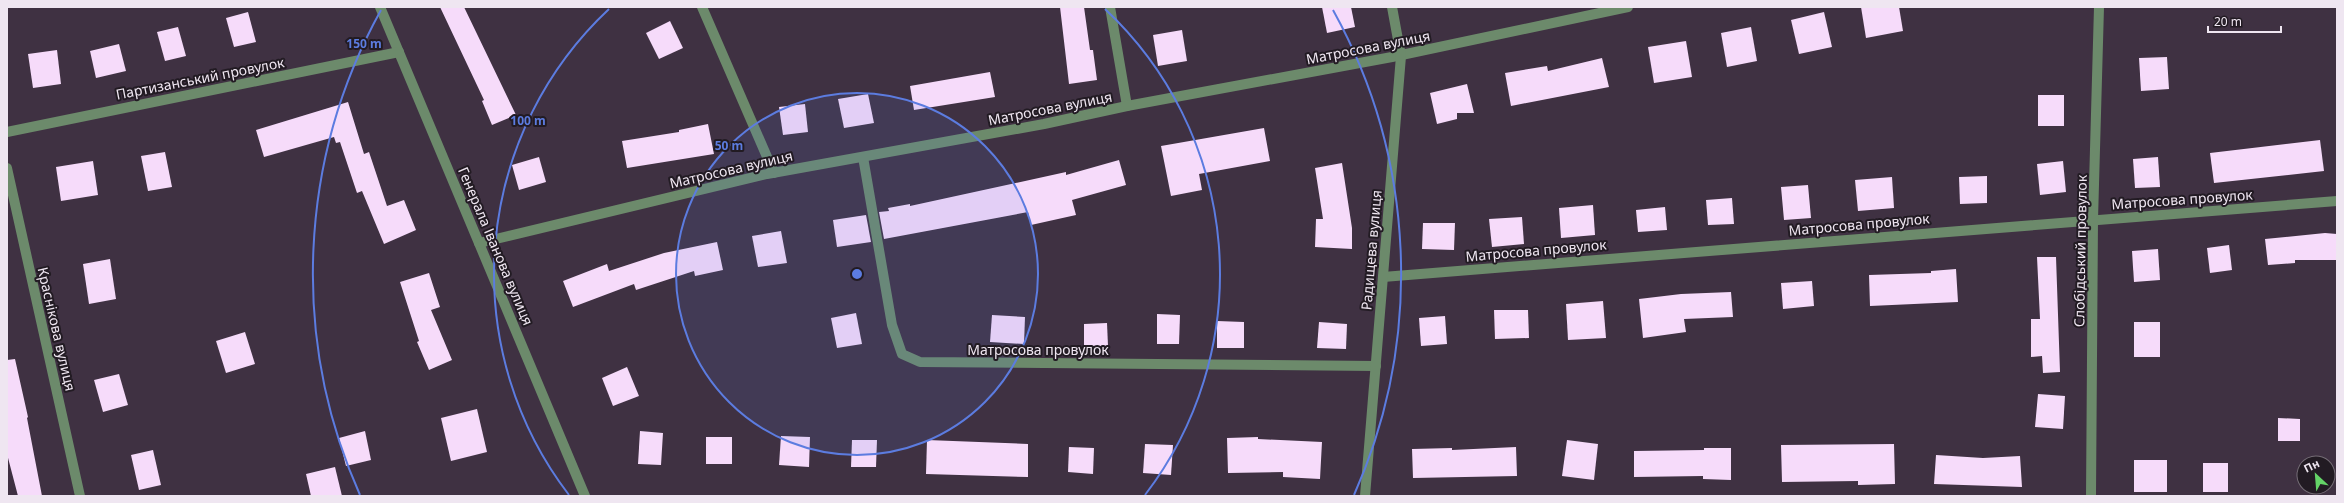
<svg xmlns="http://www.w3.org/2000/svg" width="2344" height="503" font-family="'Noto Sans',sans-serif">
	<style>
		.building { fill: #f6dbfa }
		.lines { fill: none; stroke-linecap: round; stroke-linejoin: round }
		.minor { stroke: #6c8a6b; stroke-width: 10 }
		.ring { fill: none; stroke: #5c7ce0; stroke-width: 2 }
		.labels { text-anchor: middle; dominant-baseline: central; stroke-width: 4; stroke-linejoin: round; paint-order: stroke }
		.street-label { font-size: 14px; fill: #efe6f1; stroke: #221b23 }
		.centre { fill: #5c7ce0; stroke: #221b23; stroke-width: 2 }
		.ring-label { font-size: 12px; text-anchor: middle; font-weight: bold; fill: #5c7ce0; stroke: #221b23; stroke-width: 4; stroke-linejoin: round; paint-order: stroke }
	</style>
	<rect width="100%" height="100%" fill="#3f3142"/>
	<g class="building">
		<polygon points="440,7 464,7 516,115 492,125 482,101 484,100"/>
		<polygon points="1060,7 1084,7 1090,50 1093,50 1097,80 1069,84"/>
		<polygon points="1322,7 1351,7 1355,27 1327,33"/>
		<polygon points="1861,7 1899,7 1903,31 1866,38"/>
		<polygon points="248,12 256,42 234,47 226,18"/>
		<polygon points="1824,12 1832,47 1799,54 1791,20"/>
		<polygon points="670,21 683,48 659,59 646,33"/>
		<polygon points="178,27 186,56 165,61 157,32"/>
		<polygon points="1751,27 1757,61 1727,67 1721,33"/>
		<polygon points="1182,30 1187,61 1158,66 1153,35"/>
		<polygon points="1686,41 1692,77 1654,83 1648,47"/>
		<polygon points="119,44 126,71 96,78 90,51"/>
		<polygon points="57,50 61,84 33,88 28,54"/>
		<polygon points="2167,57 2169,89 2141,91 2139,58"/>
		<polygon points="1602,58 1609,87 1511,106 1505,73 1547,66 1548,71"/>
		<polygon points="990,72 995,97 914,110 910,86"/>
		<polygon points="1467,84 1474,113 1457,113 1457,119 1437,124 1430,93"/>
		<polygon points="868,94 874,123 844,128 838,99"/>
		<rect x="2038" y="95" width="26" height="31"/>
		<polygon points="348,102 364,154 369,152 387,206 404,200 416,230 384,244 362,191 357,193 340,142 336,143 334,137 264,157 256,130"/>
		<polygon points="805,104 808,132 783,135 779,107"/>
		<polygon points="708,124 714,154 627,168 622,141 679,132 679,130"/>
		<polygon points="1264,128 1270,161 1199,174 1202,190 1171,196 1161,146"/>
		<polygon points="2320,140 2324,171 2214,183 2210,153"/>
		<polygon points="165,152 172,187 148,191 141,156"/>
		<polygon points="539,157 546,182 519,190 512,165"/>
		<polygon points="2158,157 2160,187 2135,188 2133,159"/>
		<polygon points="1119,160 1126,185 1072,200 1076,215 1031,225 1028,212 884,239 879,212 889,211 888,208 910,204 910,206 1066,172 1066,175"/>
		<polygon points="93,161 98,195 61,201 56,167"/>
		<polygon points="2063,161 2066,192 2040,195 2037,164"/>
		<polygon points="1342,163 1352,228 1352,249 1315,247 1316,219 1323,219 1315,168"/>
		<polygon points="1987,176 1987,203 1960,204 1959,177"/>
		<polygon points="1892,177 1894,208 1858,211 1855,180"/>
		<polygon points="1808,185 1811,218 1784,220 1781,187"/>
		<polygon points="1732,198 1734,224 1708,225 1706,200"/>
		<polygon points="1593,205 1595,235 1561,238 1559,208"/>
		<polygon points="1665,207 1667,230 1638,232 1636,210"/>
		<polygon points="866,215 871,242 837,247 833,220"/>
		<polygon points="1522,217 1524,244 1492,247 1489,219"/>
		<polygon points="1423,223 1455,223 1454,250 1422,249"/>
		<polygon points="781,231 787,263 758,267 752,236"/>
		<polygon points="2325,233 2337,234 2337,260 2295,260 2295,263 2268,265 2265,239"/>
		<polygon points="717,242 723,270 695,276 694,271 636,290 634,284 573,307 563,281 607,264 609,271 664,253"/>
		<polygon points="2229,245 2232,270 2210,273 2207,248"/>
		<polygon points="2158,249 2160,280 2134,282 2132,251"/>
		<polygon points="2037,257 2056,257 2060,372 2043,373 2042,356 2031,357 2031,319 2040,319"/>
		<polygon points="110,259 116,299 89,304 83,264"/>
		<polygon points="1956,269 1958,302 1870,306 1869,275 1931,273 1931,271"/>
		<polygon points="429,273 440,307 431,310 452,360 429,370 417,342 419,341 400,282"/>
		<polygon points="1812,281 1814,306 1783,309 1781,283"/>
		<polygon points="1731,292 1733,317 1684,319 1686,332 1643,338 1639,299 1681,294"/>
		<polygon points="1603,301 1606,338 1568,340 1566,304"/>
		<polygon points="1494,310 1528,310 1529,338 1495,339"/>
		<polygon points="856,313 862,344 837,348 831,318"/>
		<polygon points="1157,314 1180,315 1179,344 1157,344"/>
		<polygon points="992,315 1025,317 1024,344 990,342"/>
		<polygon points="1445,316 1447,344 1421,346 1419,318"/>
		<polygon points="1217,321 1244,322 1244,348 1217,348"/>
		<polygon points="1319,322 1347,324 1346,349 1317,348"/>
		<rect x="2134" y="322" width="26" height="35"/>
		<polygon points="1107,323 1108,346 1084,346 1084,324"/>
		<polygon points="245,332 255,364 226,373 216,341"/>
		<polygon points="15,359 28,417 27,418 42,496 18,496 7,454 7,360"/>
		<polygon points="627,367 639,396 613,406 602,378"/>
		<polygon points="119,374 128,405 103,412 94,380"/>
		<polygon points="2038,394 2065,396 2063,429 2035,427"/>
		<polygon points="477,409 487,452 451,461 441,418"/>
		<polygon points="2278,418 2300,419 2300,441 2278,441"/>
		<polygon points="365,431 371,460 346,466 339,438"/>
		<polygon points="640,431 663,433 661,465 638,464"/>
		<polygon points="781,436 810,437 809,467 779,465"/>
		<rect x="706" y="437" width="26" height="27"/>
		<polygon points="1258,437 1258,439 1322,442 1320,479 1283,477 1283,472 1228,473 1227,438"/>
		<polygon points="852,440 877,440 876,467 851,467"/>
		<polygon points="927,440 1028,444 1028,477 926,474"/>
		<polygon points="1567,440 1598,444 1594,480 1562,476"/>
		<polygon points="1145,444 1173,445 1171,475 1143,473"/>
		<polygon points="1894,444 1895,484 1858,485 1858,481 1782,482 1781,445"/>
		<polygon points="1069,447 1094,448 1093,474 1068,472"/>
		<polygon points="1516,447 1517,476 1413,478 1412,449 1452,448 1452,450"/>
		<polygon points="1704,448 1731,448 1731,480 1703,479 1703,476 1634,477 1634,451 1704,450"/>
		<polygon points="153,450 161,485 139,490 131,455"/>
		<polygon points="1936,455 1983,458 2020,456 2022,487 1934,484"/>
		<rect x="2134" y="460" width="33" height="32"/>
		<rect x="2203" y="463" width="25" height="29"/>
		<polygon points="335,467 342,496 311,496 306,474"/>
	</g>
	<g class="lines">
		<g class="minor">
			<polyline points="380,7 585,496"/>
			<polyline points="702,7 774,173"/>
			<polyline points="1110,7 1127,106"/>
			<polyline points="7,132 399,52"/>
			<polyline points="863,157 892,325 902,354 920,362 1376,366"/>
			<polyline points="7,168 80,496"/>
			<polyline points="479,243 767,174 1044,124 1127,106 1392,57 1628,7"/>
			<polyline points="1383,277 2337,201"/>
			<polyline points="1365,496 1401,56 1392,7"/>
			<polyline points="2091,496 2093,220 2099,7"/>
		</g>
	</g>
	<circle cx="857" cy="274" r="181" fill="#5c7ce0" fill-opacity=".12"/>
	<g class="ring">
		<circle cx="857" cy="274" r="181"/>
		<path d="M569 495A363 363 0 0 1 609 9M1105 9A363 363 0 0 1 1145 495"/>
		<path d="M360 495A544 544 0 0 1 381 10M1333 10A544 544 0 0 1 1354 495"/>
	</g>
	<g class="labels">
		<g class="street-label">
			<text transform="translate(1368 47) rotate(-11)">Матросова вулиця</text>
			<text transform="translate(200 78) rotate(-11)">Партизанський провулок</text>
			<text transform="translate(1050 108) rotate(-11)">Матросова вулиця</text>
			<text transform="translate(731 169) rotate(-13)">Матросова вулиця</text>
			<text transform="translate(2182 199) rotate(-4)">Матросова провулок</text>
			<text transform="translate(1859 224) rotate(-5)">Матросова провулок</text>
			<text transform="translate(496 246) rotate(67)">Генерала Іванова вулиця</text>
			<text transform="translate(1371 250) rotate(-85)">Радищева вулиця</text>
			<text transform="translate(1536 250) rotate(-5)">Матросова провулок</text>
			<text transform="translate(2080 251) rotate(-89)">Слобідський провулок</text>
			<text transform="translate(57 329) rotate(77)">Краснікова вулиця</text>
			<text x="1038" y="349">Матросова провулок</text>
		</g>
	</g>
	<circle cx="857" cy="274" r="6" class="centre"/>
	<g class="ring-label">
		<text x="364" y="48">150 m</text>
		<text x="528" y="125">100 m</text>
		<text x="729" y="150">50 m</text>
	</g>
	<rect width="2344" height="503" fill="none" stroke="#efe6f1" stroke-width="16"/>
	<g transform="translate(2316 475) rotate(334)"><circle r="19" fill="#221b23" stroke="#746c75"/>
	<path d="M0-3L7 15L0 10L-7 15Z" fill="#64d468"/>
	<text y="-6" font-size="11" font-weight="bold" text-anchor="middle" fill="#efe6f1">Пн</text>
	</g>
	<path d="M2208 26v6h73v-6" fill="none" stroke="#efe6f1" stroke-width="2"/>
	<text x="2214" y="26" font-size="12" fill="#efe6f1" stroke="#221b23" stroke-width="3" paint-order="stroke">20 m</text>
</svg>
